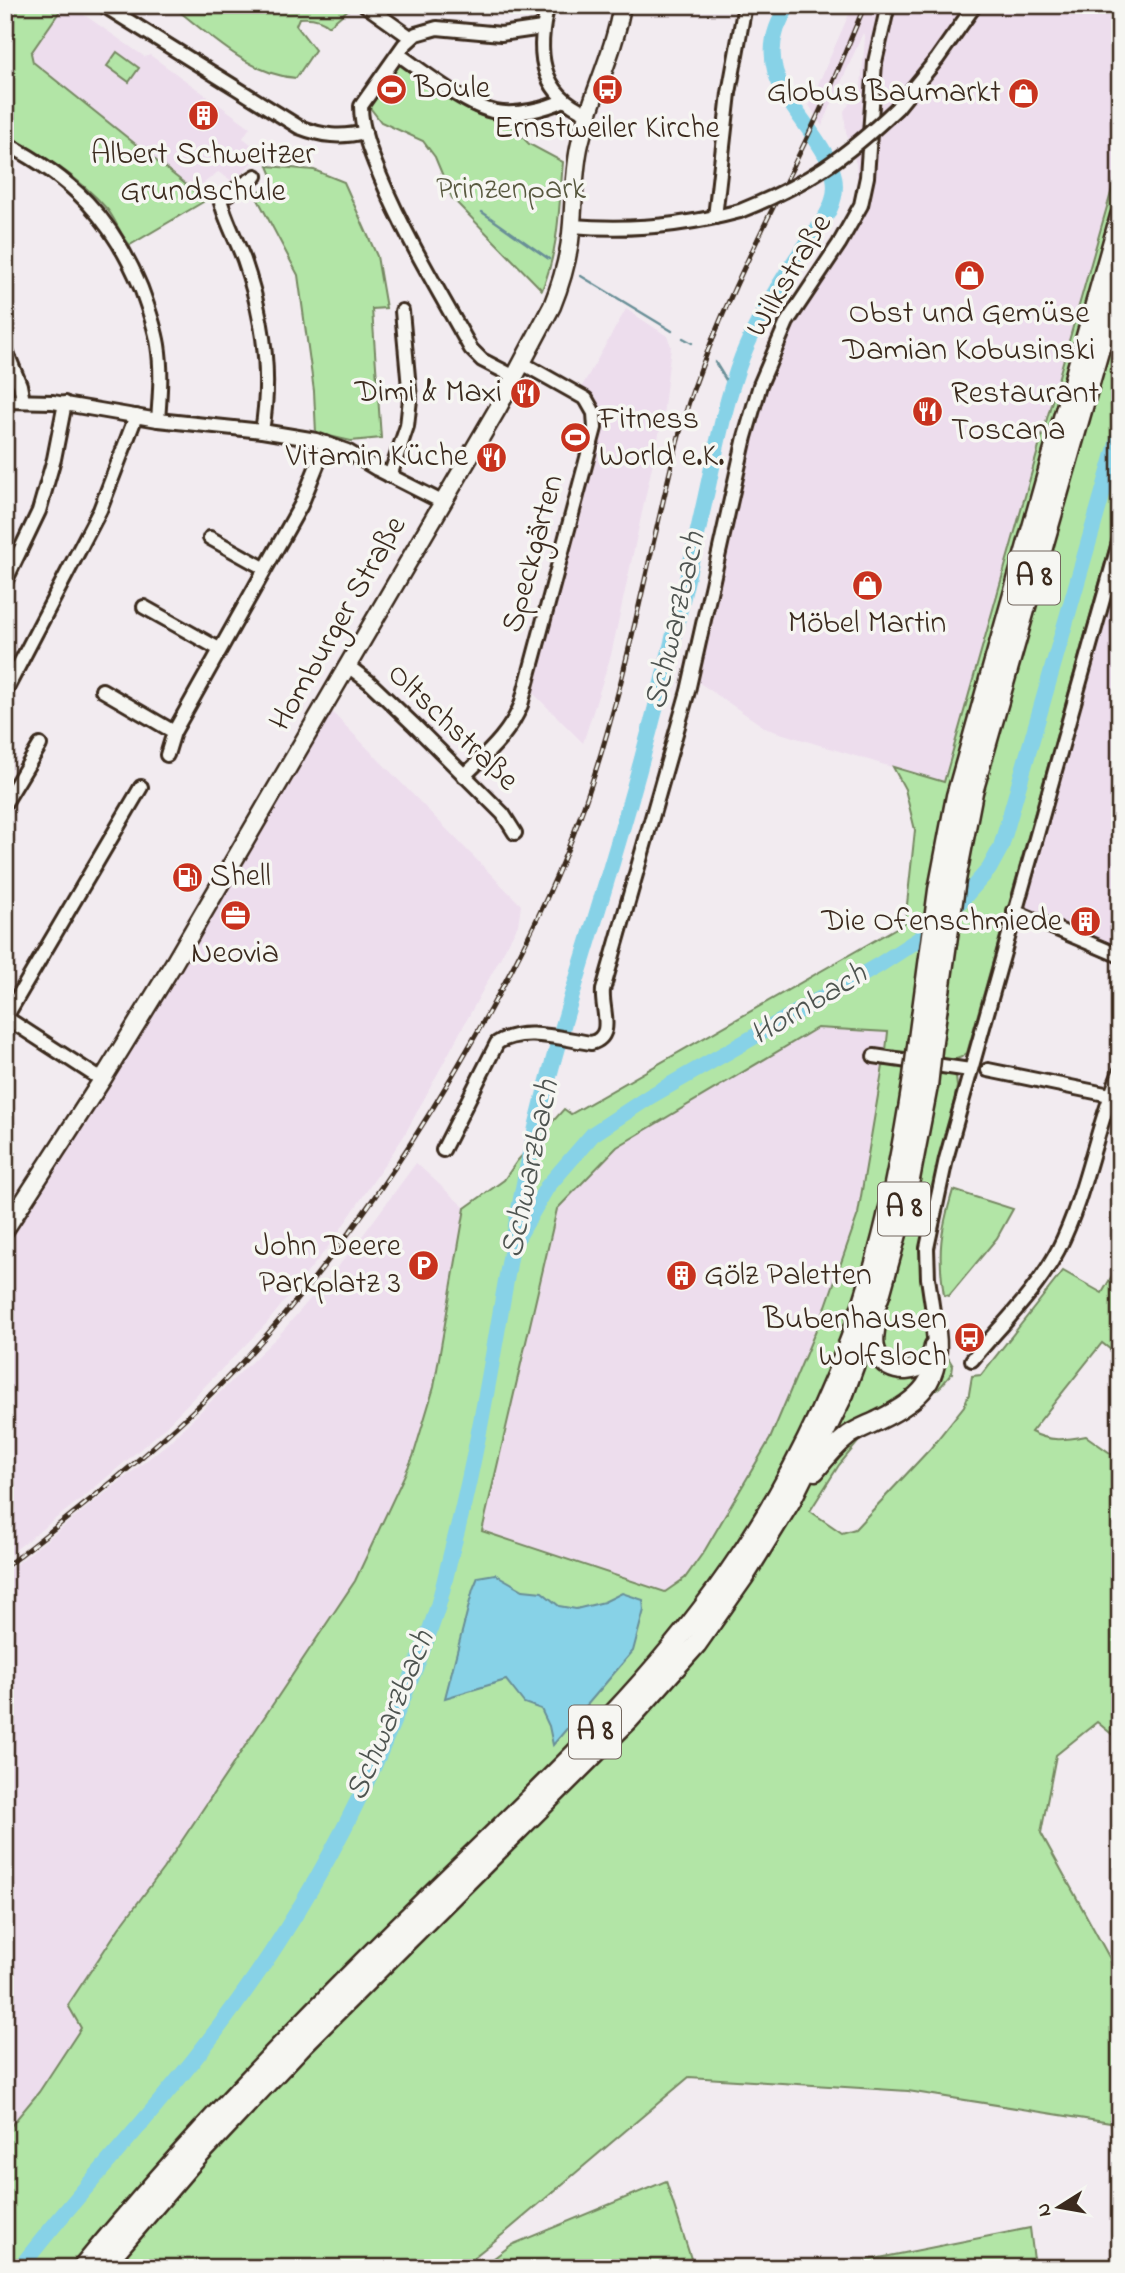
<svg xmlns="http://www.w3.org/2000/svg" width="1125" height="2273" font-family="'Indie Flower',sans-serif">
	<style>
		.built { fill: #eddded }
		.green { fill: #b2e5a6; stroke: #768862; stroke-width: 2 }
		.water { fill: #87d2e7; stroke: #698f97; stroke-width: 2 }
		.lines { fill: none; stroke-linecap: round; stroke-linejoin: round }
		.stream { stroke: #698f97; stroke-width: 2.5 }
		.river { stroke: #87d2e7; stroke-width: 16 }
		.minor-casing { stroke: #3b2a1e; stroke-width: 18 }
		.major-casing { stroke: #3b2a1e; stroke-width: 21 }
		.highway-casing { stroke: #3b2a1e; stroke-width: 23 }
		.minor { stroke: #f6f6f2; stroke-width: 12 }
		.major { stroke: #f6f6f2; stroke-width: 16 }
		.highway { stroke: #f6f6f2; stroke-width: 18 }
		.rail-casing { stroke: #3b2a1e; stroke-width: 5 }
		.rail { stroke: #f6f6f2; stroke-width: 2.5; stroke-dasharray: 8; stroke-linecap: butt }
		.minor-bridge-casing { stroke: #3b2a1e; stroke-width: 18; stroke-linecap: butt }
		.highway-bridge-casing { stroke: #3b2a1e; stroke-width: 23; stroke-linecap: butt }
		.minor-bridge { stroke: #f6f6f2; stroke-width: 12 }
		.highway-bridge { stroke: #f6f6f2; stroke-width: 18 }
		.labels { text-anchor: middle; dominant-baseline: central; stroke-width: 7; stroke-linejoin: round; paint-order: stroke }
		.shield { fill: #f6f6f2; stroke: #73675e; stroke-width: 2 }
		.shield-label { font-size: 30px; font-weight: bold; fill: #3b2a1e }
		.poi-label { font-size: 32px; fill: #3b2a1e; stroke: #f6f6f2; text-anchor: end }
		.park-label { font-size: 32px; fill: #595940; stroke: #f6f6f2 }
		.street-label { font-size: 32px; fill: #3b2a1e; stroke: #f6f6f2 }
		.water-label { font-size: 33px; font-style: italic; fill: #4e5450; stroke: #f6f6f2 }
	</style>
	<rect width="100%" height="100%" fill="#f2ebf0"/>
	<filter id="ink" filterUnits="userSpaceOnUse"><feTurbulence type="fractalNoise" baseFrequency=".0143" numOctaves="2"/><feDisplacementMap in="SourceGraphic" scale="14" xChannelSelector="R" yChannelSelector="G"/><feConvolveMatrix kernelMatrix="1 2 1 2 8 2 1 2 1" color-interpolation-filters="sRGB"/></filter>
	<g filter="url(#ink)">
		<g class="built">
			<polygon points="64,5 70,5 145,57 150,55 250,127 243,138 261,152 234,182 218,172 194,191 33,62 31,54"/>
			<polygon points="853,5 1120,5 1120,161 944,783 767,729 685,673 741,435 758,374 779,327 850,212 858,187 856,164 846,132 844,111 861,88 865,38 863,33 822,126 809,105"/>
			<polygon points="626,309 667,336 671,346 663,416 611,655 583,743 530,690 588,463 603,423 599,408 593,398 581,388"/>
			<polygon points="1120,564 1120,911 1118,916 1120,925 1111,946 1022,907"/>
			<polygon points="328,708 521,905 518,925 404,1136 332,1242 267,1323 158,1434 86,1495 5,1558 5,1242 157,1003"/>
			<polygon points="817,1028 888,1032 908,1052 906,1066 883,1066 858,1214 826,1306 770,1439 705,1550 685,1578 665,1592 482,1531 557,1209 617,1147"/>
			<polygon points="416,1163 465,1208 434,1387 413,1457 355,1581 163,1869 119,1928 98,1961 81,2028 39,2092 5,2133 5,1573 167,1444 280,1334 352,1250"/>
		</g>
		<g class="green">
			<path d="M5,5H64L31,53L33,62L194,191L203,202L130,245C120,235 116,220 107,209C78,176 43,155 5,135Z"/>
			<path d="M171,5H343L350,8L329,26C321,18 309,17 299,18L296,25L315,50L296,78C249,75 208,33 171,5Z"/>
			<polygon points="117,52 139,68 129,82 107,66"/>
			<path d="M400,60L478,115L506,120L529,144L563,162C559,206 559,249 542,290L452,198L435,157L423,141L381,122L368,105Z"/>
			<path d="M1120,161V510L967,1053C959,1061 951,1059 940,1059L942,1043L910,1038L908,1052L886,1050L888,1032L817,1028L617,1147L557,1209L482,1531L665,1592L685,1578L705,1550L770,1439L826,1306L858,1214L883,1066H906L950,1073L956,1077L957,1087L921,1247L934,1249V1273L947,1356L953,1366L952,1373L942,1385L917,1407L876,1429L858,1442L839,1465L810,1511L842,1533L855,1529L929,1450L964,1406L969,1394L972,1376L981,1375L1063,1271L1102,1293L1120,1262V1357L1102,1343L1031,1432C1050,1442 1065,1440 1086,1436L1120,1460V1741L1097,1722L1056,1755L1041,1833L1120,1977V2088L1117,2124L908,2091L689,2077L507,2231L460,2268H5V2133L39,2092L81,2028L68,2005L119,1928L163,1869L355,1581L413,1457L434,1387L465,1208L504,1180L517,1161L564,1109L571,1114L905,923L915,830L905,789L893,767L944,782Z"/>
			<polygon points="268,166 314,170 344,182 377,256 386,308 372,309 381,438 351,441 316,433 314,391 298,275 255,194 275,183"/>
			<path d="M953,1190L1013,1209L997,1238L949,1296L944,1295C937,1251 941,1231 953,1190Z"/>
			<polygon points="666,2181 694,2268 481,2268 511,2245"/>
			<polygon points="1030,2228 1035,2268 829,2268"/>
		</g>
		<polygon class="water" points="495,1574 523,1590 542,1592 559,1606 576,1609 604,1602 622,1593 643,1600 644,1610 633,1651 553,1745 549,1726 541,1709 524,1703 506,1680 445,1698 473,1589 478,1577"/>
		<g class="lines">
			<g class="stream">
				<polyline points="482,212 549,259"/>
				<polyline points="581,276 672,331"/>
				<polyline points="683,338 692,343"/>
				<polyline points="715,362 731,388"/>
			</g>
			<g class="river">
				<polyline points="518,1237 547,1187 593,1134 649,1097 879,965 916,941 945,919 989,869 1001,847 1120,433"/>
				<path d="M20,2268C78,2192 145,2124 203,2048C274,1957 335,1856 381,1750C400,1705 421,1659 436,1612C444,1588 448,1563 455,1539C488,1411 503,1279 531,1149C561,1016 608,887 643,755C665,675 684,594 702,513C714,461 723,407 742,357C756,322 775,291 796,259C807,243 822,226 830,208C862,140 727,94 789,5"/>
			</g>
			<defs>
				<g id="minor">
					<path d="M103,5L299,127C322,136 341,138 365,132"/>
					<polyline points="365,5 410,37"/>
					<path d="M548,5C536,50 539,93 587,113"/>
					<path d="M398,54C424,72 466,106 496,112C516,116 546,109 564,100"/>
					<polyline points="897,108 937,59 975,5"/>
					<path d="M5,143C72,178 112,218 141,288C148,307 155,326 158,345C162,370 160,395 158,420"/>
					<path d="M256,176L220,199C225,219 236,239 244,260C263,315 272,373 262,431"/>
					<polyline points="715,217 729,93 745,5"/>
					<path d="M572,226C629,231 684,226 740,211"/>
					<polyline points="5,348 20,385 23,401"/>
					<path d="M515,377L482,360L471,349C440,293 406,238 381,178C372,156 361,131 361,106L404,45L416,34L437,28L501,34L542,28"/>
					<polyline points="5,401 53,402 158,420 262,431 316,440 347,451 377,469 442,502"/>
					<polyline points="390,476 407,426 410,399 402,311"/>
					<polyline points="210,538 264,568"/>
					<polyline points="5,582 39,511 54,459 65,403"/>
					<polyline points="144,607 219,649"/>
					<polyline points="348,666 369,682 413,724 503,814 515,833"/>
					<polyline points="102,690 174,732"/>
					<polyline points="5,692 100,510 136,416"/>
					<polyline points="167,755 174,732 301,505 326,443"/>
					<path d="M464,776C486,754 509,735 521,705L595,428L594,413L586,399L522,363"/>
					<polyline points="5,803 40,745"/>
					<polyline points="1014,911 1120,956"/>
					<polyline points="5,1017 102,1080"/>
					<polyline points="6,1017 141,787"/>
					<polyline points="874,1056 970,1070"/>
					<polyline points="988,1070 1110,1095"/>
					<path d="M443,1150L497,1043C523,1026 562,1039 591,1043C616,1036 601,1010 603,990L688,691L745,437L760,385L787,322L839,244L861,205L867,177L875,62L888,5"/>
					<polyline points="936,1332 928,1278 927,1248 946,1159 1120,539"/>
					<path d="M972,1360C1001,1325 1037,1291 1058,1250C1087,1193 1095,1129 1120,1072"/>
				</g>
				<path id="major" d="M5,1230L102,1080L174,963L498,408L552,306C563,279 570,252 572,223C574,198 574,173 579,148C589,99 614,56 622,5"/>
				<g id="highway">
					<polyline points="918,1039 938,890 956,796 1120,216"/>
					<polyline points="933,1041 956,880 973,792 1120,278"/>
					<path d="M876,1323C875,1333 872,1342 876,1351C886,1379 931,1375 934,1346"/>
					<path d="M815,1471C825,1458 836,1445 849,1435C858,1429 869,1425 879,1420C920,1400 942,1380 936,1332"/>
					<path d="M82,2268C187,2140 303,2020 421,1904C528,1799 642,1697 728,1573C798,1473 852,1355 882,1237C895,1186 904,1135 912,1084"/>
					<polyline points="102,2268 191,2164 303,2045 629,1720 697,1644 744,1577 791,1501 844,1394 881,1292 905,1205 928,1086"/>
				</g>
			</defs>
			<use href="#minor" class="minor-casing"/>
			<use href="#major" class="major-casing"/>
			<use href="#highway" class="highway-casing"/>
			<use href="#minor" class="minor"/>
			<use href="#major" class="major"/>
			<use href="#highway" class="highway"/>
			<defs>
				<path id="rail" d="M5,1567C82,1507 159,1447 228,1377C324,1277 402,1165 470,1045C513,971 552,895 581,814C613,726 633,632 654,540C666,490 676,439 693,390C727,294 775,206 818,115C835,79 849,42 865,5"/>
			</defs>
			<use href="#rail" class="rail-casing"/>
			<use href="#rail" class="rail"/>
			<defs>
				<path id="minor-bridge" d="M740,211C806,185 846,157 897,108"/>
				<g id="highway-bridge">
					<polyline points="912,1084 918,1039"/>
					<polyline points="928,1086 933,1041"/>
				</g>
			</defs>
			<use href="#minor-bridge" class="minor-bridge-casing"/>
			<use href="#highway-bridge" class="highway-bridge-casing"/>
			<use href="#minor-bridge" class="minor-bridge"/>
			<use href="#highway-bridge" class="highway-bridge"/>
		</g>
	</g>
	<defs>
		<symbol id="stadium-disc" viewBox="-11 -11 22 22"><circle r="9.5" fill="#c8321e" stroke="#f6f6f2"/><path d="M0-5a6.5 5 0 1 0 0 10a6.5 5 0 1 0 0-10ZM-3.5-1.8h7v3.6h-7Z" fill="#fff"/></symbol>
		<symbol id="bus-disc" viewBox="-11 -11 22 22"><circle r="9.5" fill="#c8321e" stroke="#f6f6f2"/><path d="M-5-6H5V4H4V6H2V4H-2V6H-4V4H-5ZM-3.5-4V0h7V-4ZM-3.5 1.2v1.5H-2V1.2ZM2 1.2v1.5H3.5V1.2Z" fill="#fff"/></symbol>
		<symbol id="shop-disc" viewBox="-11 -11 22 22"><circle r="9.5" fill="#c8321e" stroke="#f6f6f2"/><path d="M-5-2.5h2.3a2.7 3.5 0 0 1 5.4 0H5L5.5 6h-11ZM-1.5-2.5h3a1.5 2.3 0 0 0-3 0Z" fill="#fff"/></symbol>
		<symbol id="building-disc" viewBox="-11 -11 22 22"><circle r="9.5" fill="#c8321e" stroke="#f6f6f2"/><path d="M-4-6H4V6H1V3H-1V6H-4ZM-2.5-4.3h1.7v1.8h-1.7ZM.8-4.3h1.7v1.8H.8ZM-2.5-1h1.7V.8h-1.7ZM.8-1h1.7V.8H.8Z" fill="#fff"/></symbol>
		<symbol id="restaurant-disc" viewBox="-11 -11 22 22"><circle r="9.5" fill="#c8321e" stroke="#f6f6f2"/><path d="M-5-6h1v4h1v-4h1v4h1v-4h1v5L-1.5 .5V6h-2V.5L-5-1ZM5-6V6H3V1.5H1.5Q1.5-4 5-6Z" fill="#fff"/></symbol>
		<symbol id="fuel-disc" viewBox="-11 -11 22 22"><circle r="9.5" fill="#c8321e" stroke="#f6f6f2"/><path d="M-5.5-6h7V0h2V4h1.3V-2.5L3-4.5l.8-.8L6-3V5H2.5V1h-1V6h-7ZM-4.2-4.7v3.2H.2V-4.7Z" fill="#fff"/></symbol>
		<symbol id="office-disc" viewBox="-11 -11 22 22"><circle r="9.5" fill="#c8321e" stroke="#f6f6f2"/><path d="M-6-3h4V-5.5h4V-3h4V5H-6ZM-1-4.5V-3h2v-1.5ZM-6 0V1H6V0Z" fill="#fff"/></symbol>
		<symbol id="parking-disc" viewBox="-11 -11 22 22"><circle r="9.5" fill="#c8321e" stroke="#f6f6f2"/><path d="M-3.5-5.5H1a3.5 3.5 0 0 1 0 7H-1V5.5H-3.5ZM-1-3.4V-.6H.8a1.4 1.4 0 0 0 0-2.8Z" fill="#fff"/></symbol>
	</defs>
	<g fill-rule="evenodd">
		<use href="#stadium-disc" x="374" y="72" width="35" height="35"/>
		<use href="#bus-disc" x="590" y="72" width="35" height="35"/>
		<use href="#shop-disc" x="1006" y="76" width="35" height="35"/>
		<use href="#building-disc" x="186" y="98" width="35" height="35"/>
		<use href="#shop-disc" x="952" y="258" width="35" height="35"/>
		<use href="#restaurant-disc" x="508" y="376" width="35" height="35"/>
		<use href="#restaurant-disc" x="910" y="394" width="35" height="35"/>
		<use href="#stadium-disc" x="558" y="420" width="35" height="35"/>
		<use href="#restaurant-disc" x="474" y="440" width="35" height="35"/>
		<use href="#shop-disc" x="850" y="568" width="35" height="35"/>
		<use href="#fuel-disc" x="170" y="860" width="35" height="35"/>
		<use href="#office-disc" x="218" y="898" width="35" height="35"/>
		<use href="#building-disc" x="1068" y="904" width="35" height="35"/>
		<use href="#parking-disc" x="406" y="1248" width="35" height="35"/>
		<use href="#building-disc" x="664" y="1258" width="35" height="35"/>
		<use href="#bus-disc" x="952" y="1320" width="35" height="35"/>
	</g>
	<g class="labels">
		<g class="shield">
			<rect x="1008" y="551.5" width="52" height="53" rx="5"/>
			<rect x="878" y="1182.5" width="52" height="53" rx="5"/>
			<rect x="569" y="1705.5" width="52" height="53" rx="5"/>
		</g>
		<g class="shield-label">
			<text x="1034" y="578">A 8</text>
			<text x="904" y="1209">A 8</text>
			<text x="595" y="1732">A 8</text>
		</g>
		<g class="poi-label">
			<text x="414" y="89" text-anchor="start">Boule</text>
			<text x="1001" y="93">Globus Baumarkt</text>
			<text x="607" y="129" text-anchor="middle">Ernstweiler Kirche</text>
			<text x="203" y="155" text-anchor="middle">Albert Schweitzer<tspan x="203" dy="37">Grundschule</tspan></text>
			<text x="969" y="314" text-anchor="middle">Obst und Gemüse<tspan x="969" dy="37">Damian Kobusinski</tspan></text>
			<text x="502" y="393">Dimi &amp; Maxi</text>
			<text x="951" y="394" text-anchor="start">Restaurant<tspan x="951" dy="37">Toscana</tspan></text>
			<text x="599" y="420" text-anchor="start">Fitness<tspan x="599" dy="37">World e.K.</tspan></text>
			<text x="468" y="457">Vitamin Küche</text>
			<text x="867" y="624" text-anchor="middle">Möbel Martin</text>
			<text x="210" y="877" text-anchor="start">Shell</text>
			<text x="1062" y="922">Die Ofenschmiede</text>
			<text x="235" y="954" text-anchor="middle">Neovia</text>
			<text x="401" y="1247">John Deere<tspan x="401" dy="37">Parkplatz 3</tspan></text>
			<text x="704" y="1276" text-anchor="start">Gölz Paletten</text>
			<text x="947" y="1320">Bubenhausen<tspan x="947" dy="37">Wolfsloch</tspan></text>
		</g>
		<g class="park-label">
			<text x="511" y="190">Prinzenpark</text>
		</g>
		<g class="street-label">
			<text transform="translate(790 276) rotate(-59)">Wilkstraße</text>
			<text transform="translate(534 554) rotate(-75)">Speckgärten</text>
			<text transform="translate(339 624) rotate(-60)">Homburger Straße</text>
			<text transform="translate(452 728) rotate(44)">Oltschstraße</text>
		</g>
		<g class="water-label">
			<text transform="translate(676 621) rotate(-77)">Schwarzbach</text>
			<text transform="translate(809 1005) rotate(-31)">Hornbach</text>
			<text transform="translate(531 1169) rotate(-78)">Schwarzbach</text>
			<text transform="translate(391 1716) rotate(-67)">Schwarzbach</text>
		</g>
	</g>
	<rect width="1125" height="2273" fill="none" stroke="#f6f6f2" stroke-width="28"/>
	<rect x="14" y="14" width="1097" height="2245" fill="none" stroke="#3b2a1e" stroke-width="2.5" filter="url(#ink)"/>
	<g transform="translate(1059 2207) rotate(259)" stroke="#f6f6f2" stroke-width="5" paint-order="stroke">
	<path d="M0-5L12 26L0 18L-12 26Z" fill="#3b2a1e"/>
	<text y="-10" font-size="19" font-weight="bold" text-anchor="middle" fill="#3b2a1e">N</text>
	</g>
</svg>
